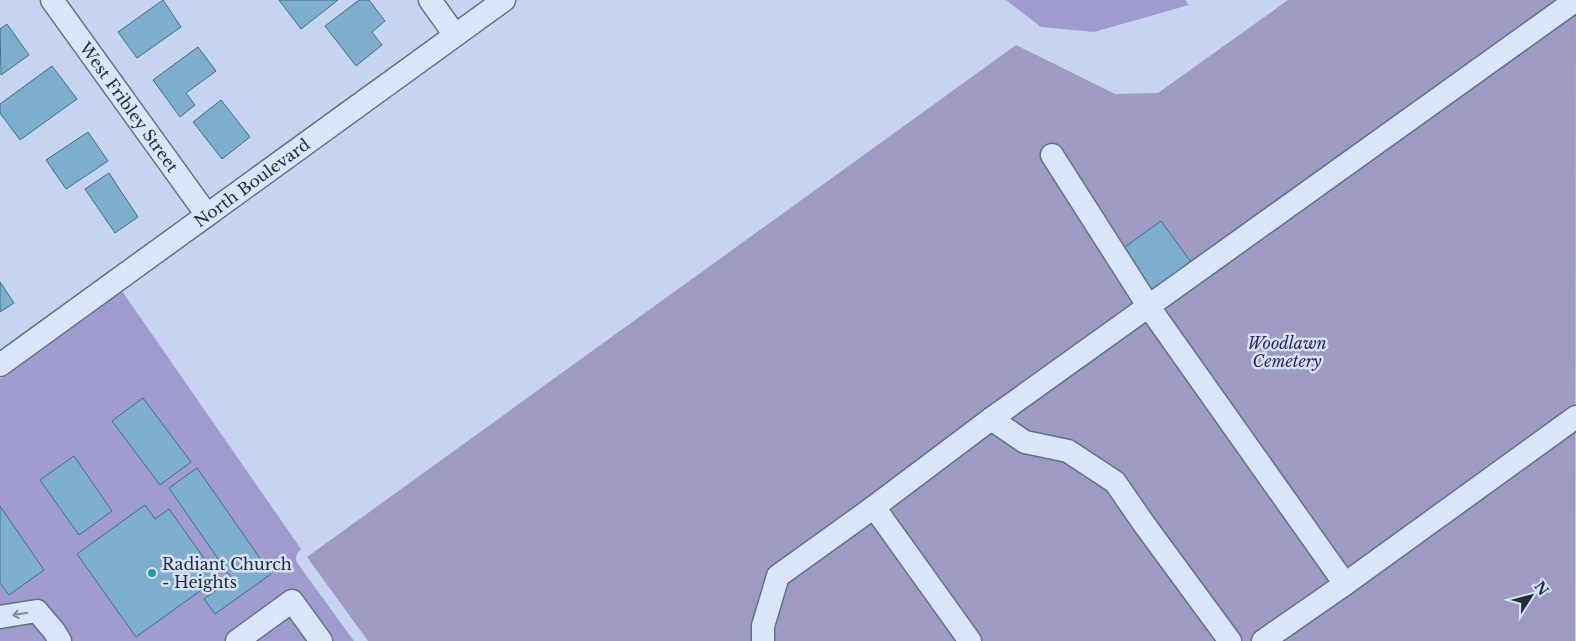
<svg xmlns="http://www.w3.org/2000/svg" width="1576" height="641" font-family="'Libre Baskerville',serif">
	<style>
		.green { fill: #a09bce }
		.cemetery { fill: #9e9ac3 }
		.building { fill: #7daece; stroke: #416f8b }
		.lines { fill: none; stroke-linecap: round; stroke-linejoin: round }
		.minor-casing { stroke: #5c738c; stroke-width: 25 }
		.minor { stroke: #dbe5fa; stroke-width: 22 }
		.oneway { stroke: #7e8a9b }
		.poi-dot { fill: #2b9c99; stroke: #d7e1f6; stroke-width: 2 }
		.labels { text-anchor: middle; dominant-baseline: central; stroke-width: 5; stroke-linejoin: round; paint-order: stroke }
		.street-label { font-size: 16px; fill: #202f3c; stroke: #d7e1f6 }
		.park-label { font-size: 16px; font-style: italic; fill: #322659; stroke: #d7e1f6 }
		.poi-label { font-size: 16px; fill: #202f3c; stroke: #d7e1f6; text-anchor: start }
	</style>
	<rect width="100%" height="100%" fill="#c7d4ef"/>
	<g class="green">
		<polygon points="1006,0 1185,0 1189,5 1094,32 1041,27"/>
		<path d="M122,291L301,549C297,553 294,558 298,564L354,641H0V379Z"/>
	</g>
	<polygon class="cemetery" points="1288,0 1576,0 1575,641 368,641 307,557 1016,45 1115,94 1158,93"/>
	<g class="building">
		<polygon points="163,0 181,27 137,58 118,32"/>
		<polygon points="279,0 338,0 301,29"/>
		<polygon points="359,0 369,0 385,21 372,32 382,45 356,66 325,26"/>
		<polygon points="7,24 29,55 1,75 0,29"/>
		<polygon points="198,47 216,71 186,93 195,105 180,117 153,80"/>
		<polygon points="52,66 77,99 20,140 0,113 0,104"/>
		<polygon points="221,100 250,137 222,159 193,122"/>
		<polygon points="88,132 108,161 66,189 46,160"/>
		<polygon points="109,173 138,217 115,233 85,189"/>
		<polygon points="1161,221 1191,262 1147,293 1118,252"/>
		<polygon points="0,282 14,303 0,312"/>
		<polygon points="143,398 191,462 160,485 112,421"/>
		<polygon points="74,456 112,511 79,535 40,480"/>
		<polygon points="197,468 271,574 215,614 204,599 232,579 169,488"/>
		<polygon points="145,505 155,519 169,509 218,578 136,637 77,554"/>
		<polygon points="0,506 44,570 9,595 0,583"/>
	</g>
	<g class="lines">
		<defs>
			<g id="minor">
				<path id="s1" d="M52,0L207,215"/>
				<polyline points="430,0 455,35"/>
				<polyline points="1052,155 1149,307 1345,584"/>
				<path id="s2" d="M0,365L504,0"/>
				<polyline points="991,419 1025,442 1068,451 1115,482 1144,524 1230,641"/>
				<polyline points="874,507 970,641"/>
				<polyline points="0,617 37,611 54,631 60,641"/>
				<polyline points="237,641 292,601 321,641"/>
				<polyline points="763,641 763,626 778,576 874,507 991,419 1576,0"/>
				<polyline points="1263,641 1345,584 1576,417"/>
			</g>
		</defs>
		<use href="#minor" class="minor-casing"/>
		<use href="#minor" class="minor"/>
	</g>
	<defs><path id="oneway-shaft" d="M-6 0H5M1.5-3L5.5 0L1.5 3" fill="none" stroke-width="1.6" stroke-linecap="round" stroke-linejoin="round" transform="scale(1.25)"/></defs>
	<use class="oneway" href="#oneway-shaft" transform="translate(20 614) rotate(170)"/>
	<circle class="poi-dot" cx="152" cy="573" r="5"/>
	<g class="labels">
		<g class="street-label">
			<text stroke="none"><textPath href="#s1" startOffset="132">West Fribley Street</textPath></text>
			<text stroke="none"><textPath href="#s2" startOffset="311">North Boulevard</textPath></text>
		</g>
		<g class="park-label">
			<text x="1287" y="343">Woodlawn<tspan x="1287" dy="18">Cemetery</tspan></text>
		</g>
		<g class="poi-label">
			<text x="162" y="564">Radiant Church<tspan x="162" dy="18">- Heights</tspan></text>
		</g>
	</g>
	<g transform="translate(1531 596) rotate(54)" stroke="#d7e1f6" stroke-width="4" paint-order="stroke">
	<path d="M0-4L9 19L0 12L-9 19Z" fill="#202f3c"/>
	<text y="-8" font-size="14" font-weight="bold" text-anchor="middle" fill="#202f3c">N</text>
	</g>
</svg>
